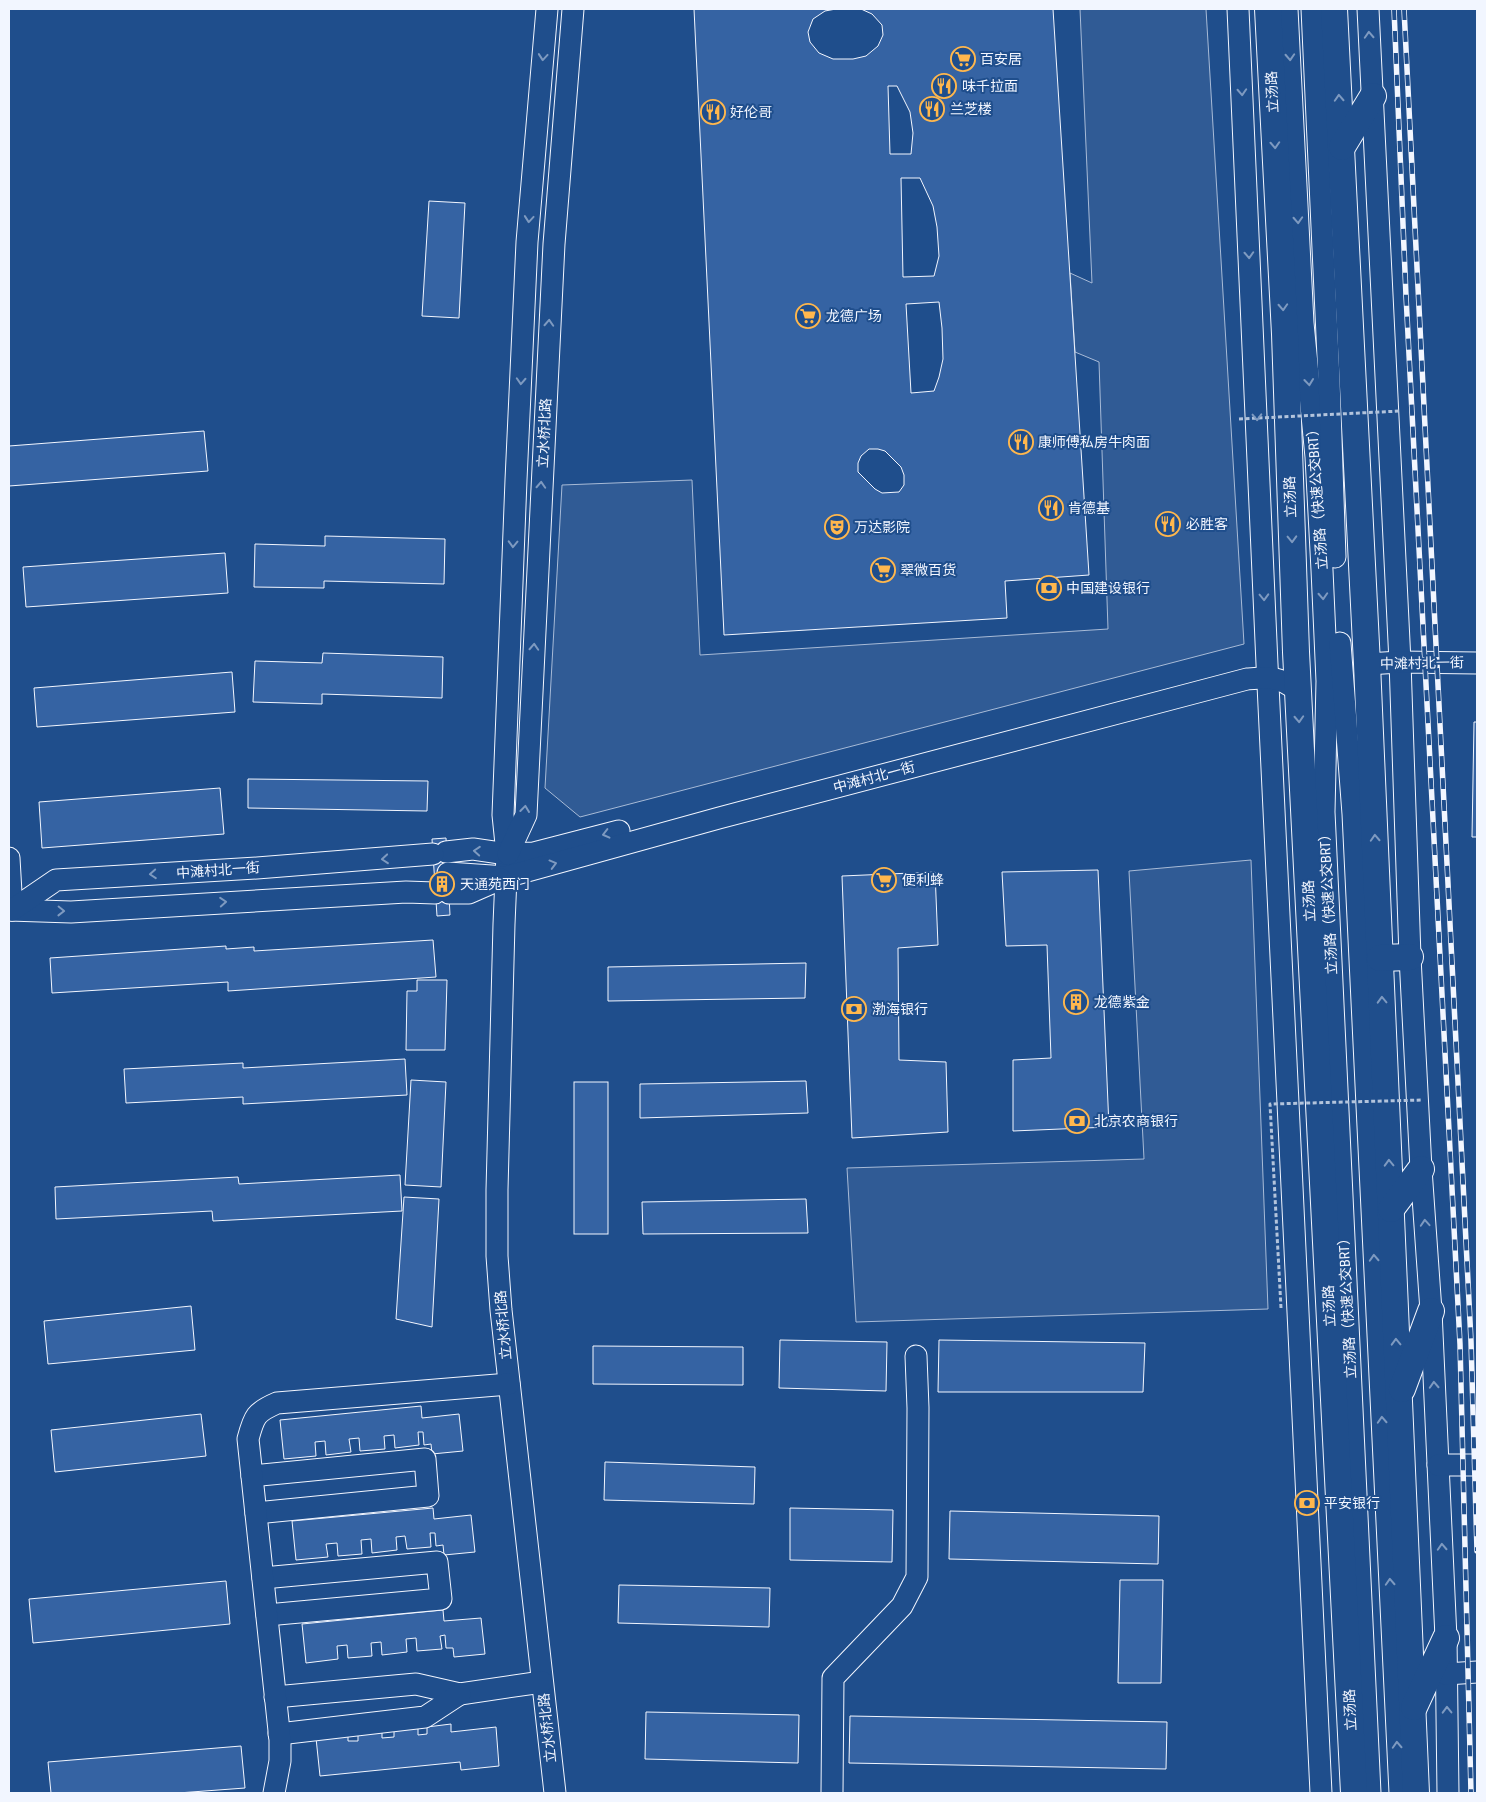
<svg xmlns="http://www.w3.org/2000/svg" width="1486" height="1802" font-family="'Roboto Condensed','Noto Sans SC',sans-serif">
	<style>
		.parking { fill: #305b95; stroke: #a8bbd7 }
		.building { fill: #3563a3; stroke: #f2f6ff; fill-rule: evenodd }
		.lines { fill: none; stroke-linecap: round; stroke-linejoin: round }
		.minor-casing { stroke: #f2f6ff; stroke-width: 23 }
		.major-casing { stroke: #f2f6ff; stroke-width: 28 }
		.minor { stroke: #1f4e8c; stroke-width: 21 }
		.major { stroke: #1f4e8c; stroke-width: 26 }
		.rail-casing { stroke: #f2f6ff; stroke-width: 5.5 }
		.rail { stroke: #1f4e8c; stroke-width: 4; stroke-dasharray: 11; stroke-linecap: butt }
		.path-bridge { stroke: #b3c4dc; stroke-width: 3; stroke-dasharray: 4 2.5; stroke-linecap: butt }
		.oneway { stroke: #7e9ac0 }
		.labels { text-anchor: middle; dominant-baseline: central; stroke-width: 4; stroke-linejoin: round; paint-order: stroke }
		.poi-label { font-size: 14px; fill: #f2f6ff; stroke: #1f4e8c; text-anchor: start }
		.street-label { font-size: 14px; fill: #f2f6ff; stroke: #1f4e8c }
	</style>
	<rect width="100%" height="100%" fill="#1f4e8c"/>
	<g class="parking">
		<polygon points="1080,9 1206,9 1244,644 580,817 545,788 562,485 692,480 700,655 1108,629 1099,362 1075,352 1070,273 1092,283"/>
		<polygon points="1251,860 1268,1309 856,1322 847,1168 1144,1159 1129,871"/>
	</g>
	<g class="building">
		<path d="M694,9H836L825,11L813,19L808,32L810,42L819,53L833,59H853L866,56L878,46L883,35L882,25L872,14L861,9H1053L1089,575L1005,581L1007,618L724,635ZM888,86H897L910,112L913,133L911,154H890ZM901,178H920L933,206L937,227L939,256L934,276L903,277ZM939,302L942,328L943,359L939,377L934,391L911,393L906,304ZM869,449H878L885,451L901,467L904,475V485L899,492L882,493L875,489L858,472V463L861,456Z"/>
		<polygon points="429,201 465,203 459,318 422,316"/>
		<polygon points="204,431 208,471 9,486 9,446"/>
		<polygon points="325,536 445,539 444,584 324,581 324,588 254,587 255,544 325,546"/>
		<polygon points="225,553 228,593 26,607 23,567"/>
		<polygon points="323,653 443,657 442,698 322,694 322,704 253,702 255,661 322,663"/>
		<polygon points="232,672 235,712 37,727 34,688"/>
		<polygon points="1474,722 1477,722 1477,837 1472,837"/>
		<polygon points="248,779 428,781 427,811 248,808"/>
		<polygon points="220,788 224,834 42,848 39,802"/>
		<polygon points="446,838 450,915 437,916 432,839"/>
		<polygon points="1098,870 1109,1127 1013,1131 1013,1060 1051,1058 1047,945 1006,946 1002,872"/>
		<polygon points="935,872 938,945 898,948 899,1060 946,1062 948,1132 852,1138 842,876"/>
		<polygon points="433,940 436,977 228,991 228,982 52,993 50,958 226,946 226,949 254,947 254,951"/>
		<polygon points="806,963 805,998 608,1001 608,967"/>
		<polygon points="417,980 447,980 445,1050 406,1050 407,991 417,991"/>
		<polygon points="405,1059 407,1095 243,1104 243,1097 126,1103 124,1069 243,1063 243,1068"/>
		<polygon points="411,1080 446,1082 441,1187 405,1185"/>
		<polygon points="806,1081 808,1113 640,1118 640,1084"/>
		<rect x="574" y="1082" width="34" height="152"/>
		<polygon points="400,1175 402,1211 213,1221 212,1211 56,1219 55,1187 238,1177 239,1184"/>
		<polygon points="404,1197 439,1199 432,1327 396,1319"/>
		<polygon points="806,1199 808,1233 643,1234 642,1202"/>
		<polygon points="191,1306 195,1350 48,1364 44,1321"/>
		<polygon points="780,1340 887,1342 886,1391 779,1388"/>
		<polygon points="939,1340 1145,1343 1143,1392 938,1392"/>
		<polygon points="593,1346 743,1347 743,1385 593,1384"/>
		<polygon points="421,1406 422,1418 459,1414 463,1451 432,1454 431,1444 424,1445 423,1432 418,1432 419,1445 395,1448 394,1435 384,1436 385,1449 360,1451 359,1438 349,1439 351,1452 326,1455 325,1441 315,1442 316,1456 284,1459 280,1420"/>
		<polygon points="201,1414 206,1456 55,1472 51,1430"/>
		<polygon points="605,1462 755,1467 754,1504 604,1500"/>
		<polygon points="433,1508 434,1519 471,1515 475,1552 444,1555 443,1545 436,1546 435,1533 430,1533 431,1547 407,1549 405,1536 396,1537 397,1550 372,1553 371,1539 361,1540 362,1554 338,1556 337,1543 326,1544 328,1557 296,1560 292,1521"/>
		<polygon points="790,1508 893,1510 892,1562 790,1560"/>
		<polygon points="950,1511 1159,1516 1158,1564 949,1559"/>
		<polygon points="1120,1580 1163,1580 1161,1683 1118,1683"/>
		<polygon points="226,1581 230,1624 33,1643 29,1599"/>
		<polygon points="619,1585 770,1588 769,1627 618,1623"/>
		<polygon points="443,1610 444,1621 481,1618 485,1654 454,1657 453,1648 446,1648 445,1635 440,1636 442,1649 417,1651 416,1638 406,1639 407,1652 382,1655 381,1642 371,1643 372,1656 348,1658 347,1645 337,1646 338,1659 306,1663 302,1624"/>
		<polygon points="646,1712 799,1715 798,1763 645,1759"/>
		<polygon points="850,1716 1167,1722 1166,1769 849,1763"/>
		<polygon points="451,1724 451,1732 496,1727 499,1766 461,1770 460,1762 320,1776 316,1738 348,1734 348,1741 358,1741 358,1733 382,1731 382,1738 394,1737 394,1730 418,1727 418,1735 427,1734 427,1727"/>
		<polygon points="241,1746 245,1788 178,1793 51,1793 48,1762"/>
	</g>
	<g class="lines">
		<defs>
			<g id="minor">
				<polyline points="547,9 527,242 516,480 503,815 507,854 504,924 497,1190 497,1256 501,1310 555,1793"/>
				<polyline points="1238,9 1267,664 1321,1793"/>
				<polyline points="1287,9 1303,323 1316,457 1322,570 1327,681 1324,812 1370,1793"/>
				<polyline points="1312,9 1329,379 1335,557"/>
				<polyline points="1368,9 1400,662 1410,957 1421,1169 1431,1311 1446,1638 1448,1793"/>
				<polyline points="1340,643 1353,814 1400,1793"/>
				<polyline points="1367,664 1400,662 1477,663"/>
				<polyline points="446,852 473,849 507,854 534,853 619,831"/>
				<polyline points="508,854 526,815 554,244 573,9"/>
				<polyline points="9,858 12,910"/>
				<path d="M448,873L506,877L719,818L1247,679C1271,677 1278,676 1298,691"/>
				<polyline points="449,893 469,893 501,879"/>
				<polyline points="9,910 71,912 406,892 435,893"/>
				<polyline points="12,910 56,880 257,868 433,854"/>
				<polyline points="1438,1465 1477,1465"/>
				<polyline points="252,1476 425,1459 428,1496 256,1513"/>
				<polyline points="263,1578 437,1562 441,1599 267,1615"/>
				<polyline points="1446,1674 1477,1672"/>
				<polyline points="275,1697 416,1684 460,1694 542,1682"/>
				<polyline points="279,1734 425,1717 460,1694"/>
				<path d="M274,1793L280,1761V1740L248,1439C254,1416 256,1412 277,1403L509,1384"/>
				<polyline points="832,1793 833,1678 902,1606 917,1577 918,1408 916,1356"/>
			</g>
			<g id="major">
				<polyline points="1268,9 1285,334 1296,652 1354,1793"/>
				<polyline points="1334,9 1367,664 1416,1793"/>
				<polyline points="1342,147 1373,96"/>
				<polyline points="1380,958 1410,957"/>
				<polyline points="1391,1209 1421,1169"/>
				<polyline points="1402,1389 1431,1311"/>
				<polyline points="1414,1707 1446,1638"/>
			</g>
		</defs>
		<use href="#minor" class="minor-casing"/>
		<use href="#major" class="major-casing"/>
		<use href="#minor" class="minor"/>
		<use href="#major" class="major"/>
		<defs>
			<g id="rail">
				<polyline points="1394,9 1406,296 1460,1344 1471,1793"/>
				<polyline points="1404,9 1471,1341 1477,1551"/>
			</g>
		</defs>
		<use href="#rail" class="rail-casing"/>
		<use href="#rail" class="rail"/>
		<g class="path-bridge">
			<polyline points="1239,419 1400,411"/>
			<polyline points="1281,1308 1270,1104 1423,1100"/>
		</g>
	</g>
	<defs><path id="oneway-chevron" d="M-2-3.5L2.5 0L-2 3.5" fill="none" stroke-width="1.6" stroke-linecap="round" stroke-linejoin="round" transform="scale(1.25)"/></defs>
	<g class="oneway">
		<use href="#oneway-chevron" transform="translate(1369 35) rotate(-93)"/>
		<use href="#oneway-chevron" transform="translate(543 57) rotate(95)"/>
		<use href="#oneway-chevron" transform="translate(1290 57) rotate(87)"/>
		<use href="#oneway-chevron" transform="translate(1242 92) rotate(87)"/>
		<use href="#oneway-chevron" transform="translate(1339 98) rotate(-93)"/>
		<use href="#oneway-chevron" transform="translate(1275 145) rotate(87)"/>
		<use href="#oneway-chevron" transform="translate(529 219) rotate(95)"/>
		<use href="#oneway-chevron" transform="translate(1298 220) rotate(87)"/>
		<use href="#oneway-chevron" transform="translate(1249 255) rotate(87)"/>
		<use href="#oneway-chevron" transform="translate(1283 307) rotate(87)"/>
		<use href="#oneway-chevron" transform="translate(549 323) rotate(-87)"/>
		<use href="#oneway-chevron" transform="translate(521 381) rotate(93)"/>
		<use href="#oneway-chevron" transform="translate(1309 382) rotate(84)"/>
		<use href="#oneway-chevron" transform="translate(1257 417) rotate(88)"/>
		<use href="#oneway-chevron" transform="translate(541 485) rotate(-87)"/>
		<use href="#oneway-chevron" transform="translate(1292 539) rotate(88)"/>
		<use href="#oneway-chevron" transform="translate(513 544) rotate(92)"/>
		<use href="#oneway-chevron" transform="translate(1323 596) rotate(87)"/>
		<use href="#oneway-chevron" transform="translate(1264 597) rotate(88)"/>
		<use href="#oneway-chevron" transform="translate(534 647) rotate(-87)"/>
		<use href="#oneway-chevron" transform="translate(1299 719) rotate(87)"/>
		<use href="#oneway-chevron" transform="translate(525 809) rotate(-83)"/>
		<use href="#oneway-chevron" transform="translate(606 834) rotate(166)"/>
		<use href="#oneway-chevron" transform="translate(1375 838) rotate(-93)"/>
		<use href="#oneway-chevron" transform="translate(477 851) rotate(-176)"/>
		<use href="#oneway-chevron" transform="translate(385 859) rotate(175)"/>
		<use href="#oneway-chevron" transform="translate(553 864) rotate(-15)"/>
		<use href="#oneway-chevron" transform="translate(153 874) rotate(176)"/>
		<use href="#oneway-chevron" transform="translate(223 902) rotate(-4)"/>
		<use href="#oneway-chevron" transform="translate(61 911) rotate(1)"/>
		<use href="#oneway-chevron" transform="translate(1382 1000) rotate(-92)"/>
		<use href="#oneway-chevron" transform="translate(1389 1163) rotate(-92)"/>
		<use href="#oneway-chevron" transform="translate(1425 1223) rotate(-94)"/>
		<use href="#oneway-chevron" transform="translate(1374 1258) rotate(-93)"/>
		<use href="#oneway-chevron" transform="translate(1396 1342) rotate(-92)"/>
		<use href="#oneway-chevron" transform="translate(1434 1385) rotate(-93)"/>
		<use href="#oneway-chevron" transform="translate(1382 1420) rotate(-93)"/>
		<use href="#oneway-chevron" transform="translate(1442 1547) rotate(-93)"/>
		<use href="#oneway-chevron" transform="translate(1390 1582) rotate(-93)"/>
		<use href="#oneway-chevron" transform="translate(1447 1710) rotate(-91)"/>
		<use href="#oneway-chevron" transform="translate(1397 1745) rotate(-93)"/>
	</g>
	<defs>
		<symbol id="supermarket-ring" viewBox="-11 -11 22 22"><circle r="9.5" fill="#1f4e8c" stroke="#ffb74d" stroke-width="1.5"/><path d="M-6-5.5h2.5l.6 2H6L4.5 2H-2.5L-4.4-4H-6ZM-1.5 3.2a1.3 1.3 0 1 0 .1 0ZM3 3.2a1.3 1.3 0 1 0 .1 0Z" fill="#ffb74d"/></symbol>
		<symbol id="restaurant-ring" viewBox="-11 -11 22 22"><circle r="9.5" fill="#1f4e8c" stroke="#ffb74d" stroke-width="1.5"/><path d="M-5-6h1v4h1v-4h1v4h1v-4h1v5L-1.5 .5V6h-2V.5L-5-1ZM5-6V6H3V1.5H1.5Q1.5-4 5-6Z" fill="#ffb74d"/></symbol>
		<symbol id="theatre-ring" viewBox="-11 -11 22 22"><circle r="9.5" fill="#1f4e8c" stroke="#ffb74d" stroke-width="1.5"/><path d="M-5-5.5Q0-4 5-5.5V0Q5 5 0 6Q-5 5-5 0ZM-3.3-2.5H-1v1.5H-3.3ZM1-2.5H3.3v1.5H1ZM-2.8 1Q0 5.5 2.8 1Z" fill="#ffb74d"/></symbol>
		<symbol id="bank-ring" viewBox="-11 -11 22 22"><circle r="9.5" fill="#1f4e8c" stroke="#ffb74d" stroke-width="1.5"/><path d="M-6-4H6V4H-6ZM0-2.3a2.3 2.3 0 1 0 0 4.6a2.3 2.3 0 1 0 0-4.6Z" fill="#ffb74d"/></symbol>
		<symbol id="building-ring" viewBox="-11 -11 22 22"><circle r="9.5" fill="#1f4e8c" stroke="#ffb74d" stroke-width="1.5"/><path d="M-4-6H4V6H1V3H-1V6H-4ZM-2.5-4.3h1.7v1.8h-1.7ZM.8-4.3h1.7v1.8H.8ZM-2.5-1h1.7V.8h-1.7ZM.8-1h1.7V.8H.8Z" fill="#ffb74d"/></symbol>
	</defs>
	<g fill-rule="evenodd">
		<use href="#supermarket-ring" x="949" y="45" width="28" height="28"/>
		<use href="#restaurant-ring" x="930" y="72" width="28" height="28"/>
		<use href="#restaurant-ring" x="918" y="95" width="28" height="28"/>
		<use href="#restaurant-ring" x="699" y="98" width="28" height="28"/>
		<use href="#supermarket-ring" x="794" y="302" width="28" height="28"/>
		<use href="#restaurant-ring" x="1007" y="428" width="28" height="28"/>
		<use href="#restaurant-ring" x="1037" y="494" width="28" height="28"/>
		<use href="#restaurant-ring" x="1154" y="510" width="28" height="28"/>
		<use href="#theatre-ring" x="823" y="513" width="28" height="28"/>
		<use href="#supermarket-ring" x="869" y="556" width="28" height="28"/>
		<use href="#bank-ring" x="1035" y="574" width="28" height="28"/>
		<use href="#supermarket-ring" x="870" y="866" width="28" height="28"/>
		<use href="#building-ring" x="428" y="870" width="28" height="28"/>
		<use href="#building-ring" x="1062" y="988" width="28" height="28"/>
		<use href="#bank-ring" x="840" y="995" width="28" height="28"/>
		<use href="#bank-ring" x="1063" y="1107" width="28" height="28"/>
		<use href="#bank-ring" x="1293" y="1489" width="28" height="28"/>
	</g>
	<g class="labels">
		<g class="poi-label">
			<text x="980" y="59">百安居</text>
			<text x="962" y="86">味千拉面</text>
			<text x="950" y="109">兰芝楼</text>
			<text x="730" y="112">好伦哥</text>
			<text x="826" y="316">龙德广场</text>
			<text x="1038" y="442">康师傅私房牛肉面</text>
			<text x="1068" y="508">肯德基</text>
			<text x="1186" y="524">必胜客</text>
			<text x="854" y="527">万达影院</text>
			<text x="900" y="570">翠微百货</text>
			<text x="1066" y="588">中国建设银行</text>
			<text x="902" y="880">便利蜂</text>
			<text x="460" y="884">天通苑西门</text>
			<text x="1094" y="1002">龙德紫金</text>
			<text x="872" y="1009">渤海银行</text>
			<text x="1094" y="1121">北京农商银行</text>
			<text x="1324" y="1503">平安银行</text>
		</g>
		<g class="street-label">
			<text transform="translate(1272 92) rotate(-93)">立汤路</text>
			<text transform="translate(544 433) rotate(-87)">立水桥北路</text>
			<text transform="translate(1317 496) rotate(-94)">立汤路（快速公交BRT）</text>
			<text transform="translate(1290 497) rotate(-92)">立汤路</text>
			<text transform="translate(1422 663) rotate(-1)">中滩村北一街</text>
			<text transform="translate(874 777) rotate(-15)">中滩村北一街</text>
			<text transform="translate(218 870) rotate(-4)">中滩村北一街</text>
			<text transform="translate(1309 901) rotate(-93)">立汤路</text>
			<text transform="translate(1328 901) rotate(-93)">立汤路（快速公交BRT）</text>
			<text transform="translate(1347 1305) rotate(-93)">立汤路（快速公交BRT）</text>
			<text transform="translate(1329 1306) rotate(-93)">立汤路</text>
			<text transform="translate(503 1325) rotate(-95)">立水桥北路</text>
			<text transform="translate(1350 1710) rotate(-93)">立汤路</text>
			<text transform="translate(547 1728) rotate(-96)">立水桥北路</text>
		</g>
	</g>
	<rect width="1486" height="1802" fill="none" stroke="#f2f6ff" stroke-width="20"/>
</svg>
